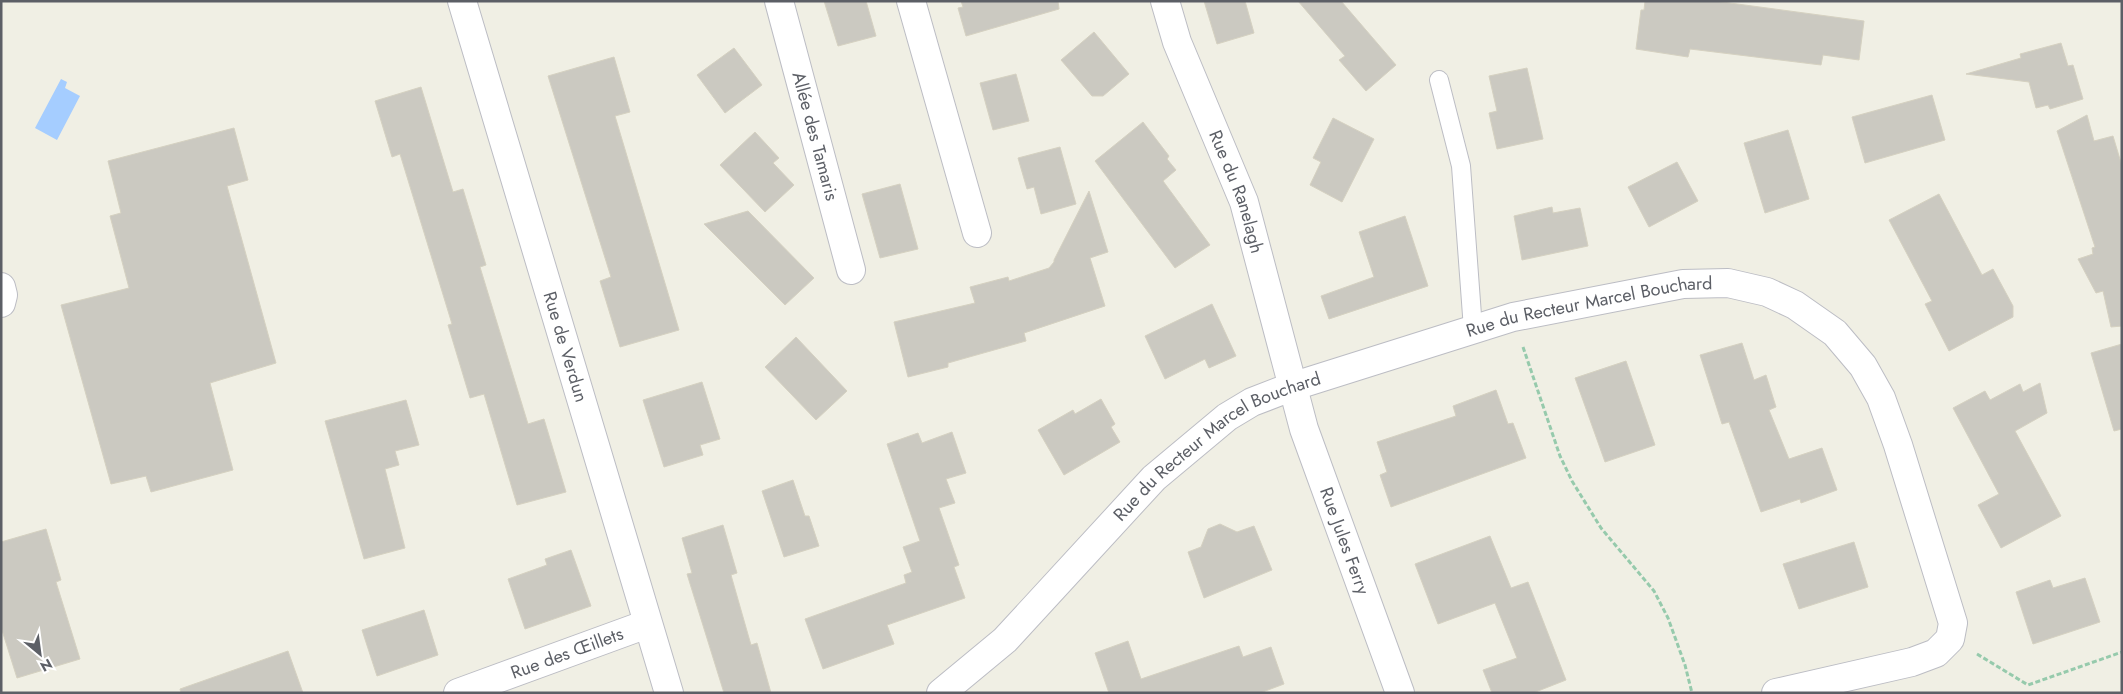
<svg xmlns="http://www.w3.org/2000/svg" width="2123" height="694" font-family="Jost,sans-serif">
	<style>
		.water { fill: #a5cdff }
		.building { fill: #cbc9c1; stroke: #d5d1c1 }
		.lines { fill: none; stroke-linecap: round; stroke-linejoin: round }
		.lane-casing { stroke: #bcbdc4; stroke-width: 20 }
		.street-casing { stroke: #bcbdc4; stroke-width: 30 }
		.path { stroke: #96caac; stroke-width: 3; stroke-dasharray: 5 2.5; stroke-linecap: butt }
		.lane { stroke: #fff; stroke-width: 18 }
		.street { stroke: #fff; stroke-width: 28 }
		.labels { text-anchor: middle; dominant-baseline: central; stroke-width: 4; stroke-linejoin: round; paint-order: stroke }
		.street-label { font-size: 18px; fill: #5c5f66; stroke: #fff }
	</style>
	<rect width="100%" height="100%" fill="#f0efe4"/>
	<polygon class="water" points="61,79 67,82 65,88 80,96 57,140 35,128"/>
	<g class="building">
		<polygon points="824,1 866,1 876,36 838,46"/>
		<polygon points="961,1 1058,1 1059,9 966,36 958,8 963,7"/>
		<polygon points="1204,1 1245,1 1254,33 1217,44"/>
		<polygon points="1298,1 1341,1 1396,65 1366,91 1339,60 1345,56"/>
		<polygon points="1645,1 1715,1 1864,21 1859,60 1823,55 1821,65 1690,49 1688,57 1636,49 1641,10 1644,10"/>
		<polygon points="1094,32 1129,74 1103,96 1092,96 1061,60"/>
		<polygon points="2061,43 2068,66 2073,65 2083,99 2050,109 2048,105 2036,108 2029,82 1966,74 2021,58 2020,54"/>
		<polygon points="734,48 762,85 725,113 697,75"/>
		<polygon points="614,57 630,112 615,116 679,330 620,347 600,281 611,277 548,76"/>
		<polygon points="1527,68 1543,139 1497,149 1489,113 1497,111 1489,76"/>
		<polygon points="1016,74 1029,121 993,130 980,83"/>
		<polygon points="421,87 453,192 463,189 486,265 480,267 528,424 544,419 566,492 517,505 484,394 470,398 448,325 452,324 400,154 392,157 375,101"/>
		<polygon points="1932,95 1945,140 1865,163 1852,117"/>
		<polygon points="2087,115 2094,141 2113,136 2122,166 2122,326 2111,327 2103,291 2096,293 2078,259 2093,254 2092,248 2095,247 2057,131"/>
		<polygon points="1333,118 1374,139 1342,202 1310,185 1321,162 1313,158"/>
		<polygon points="1143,122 1169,156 1167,159 1176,170 1163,181 1210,245 1175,268 1095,161"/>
		<polygon points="234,128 248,180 227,186 276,363 210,383 233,470 151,492 146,476 111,484 61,305 129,288 110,216 121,213 108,161"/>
		<polygon points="1788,130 1809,199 1765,213 1744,143"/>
		<polygon points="755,132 779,158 773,163 794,185 765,212 720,165"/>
		<polygon points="1060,147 1076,204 1041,214 1034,187 1027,189 1018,158"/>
		<polygon points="1677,162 1698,201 1649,227 1628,187"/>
		<polygon points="900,184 918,249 880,258 862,194"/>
		<polygon points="1089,191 1108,252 1090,258 1105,306 1024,333 1026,341 948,363 948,367 908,377 894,322 975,303 970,287 1008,277 1009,281 1049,268 1054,262 1054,260"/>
		<polygon points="1939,194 1982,275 1993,269 2013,306 2013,317 1949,351 1925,304 1932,301 1889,220"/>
		<polygon points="1552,207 1553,213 1580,208 1588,246 1522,260 1514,216"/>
		<polygon points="748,211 814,278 785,305 704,224"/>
		<polygon points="1405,216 1428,286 1329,319 1321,296 1374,277 1359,232"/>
		<polygon points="1212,304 1236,356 1209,368 1205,359 1165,379 1145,336"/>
		<polygon points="796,337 847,391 816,420 765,367"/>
		<polygon points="1742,343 1754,380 1766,375 1776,407 1769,410 1789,459 1822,448 1837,490 1801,503 1800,499 1761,512 1729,422 1722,424 1700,355"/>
		<polygon points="2122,344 2122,429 2114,431 2091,353"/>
		<polygon points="1626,361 1655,445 1605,462 1575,378"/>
		<polygon points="702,382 720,439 700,445 703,455 664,467 643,400"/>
		<polygon points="2040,383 2047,413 2015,431 2061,516 2001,548 1978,505 1999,494 1953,408 1985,391 1990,400 2020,384 2023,392"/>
		<polygon points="1496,390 1508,424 1513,423 1526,458 1391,507 1380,475 1387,472 1377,442 1456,416 1453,406"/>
		<polygon points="1101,399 1115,424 1111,427 1120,442 1064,475 1038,430 1073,410 1075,414"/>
		<polygon points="406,400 419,445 395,451 399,465 385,469 405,548 364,559 325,421"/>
		<polygon points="952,432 966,473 946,479 955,503 939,508 959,565 954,567 965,598 887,625 894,644 823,669 805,619 906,583 904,575 912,572 903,547 920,541 887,444 918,433 922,443"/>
		<polygon points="793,480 805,516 809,516 819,546 784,557 762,491"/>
		<polygon points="1220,524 1237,532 1254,526 1272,570 1204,598 1188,552 1201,547 1208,529"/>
		<polygon points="723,525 737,573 731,575 751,645 757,643 771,693 724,693 687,574 692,573 682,538"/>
		<polygon points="46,529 61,580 56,582 80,659 17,678 1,627 1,542"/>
		<polygon points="1490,536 1511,588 1528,582 1566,680 1533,693 1492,693 1483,670 1517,658 1495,603 1438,624 1415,564"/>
		<polygon points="1854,542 1868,587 1799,609 1783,564"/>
		<polygon points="571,550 591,606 525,629 508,579 547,565 545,559"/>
		<polygon points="2085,578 2100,622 2033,644 2016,592 2050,580 2053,588"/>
		<polygon points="424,610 438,655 377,676 362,630"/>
		<polygon points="1128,641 1141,679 1239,646 1243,657 1271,647 1284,684 1260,693 1109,693 1095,653"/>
		<polygon points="288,651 303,693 181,693 180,689"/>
	</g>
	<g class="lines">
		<defs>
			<polyline id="lane" points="1439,80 1461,166 1473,329"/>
			<g id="street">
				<path id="s1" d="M462,1L669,693"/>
				<path id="s2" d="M779,1L851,270"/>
				<polyline points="911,1 977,233"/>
				<path id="s3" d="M1165,1L1177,42L1244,202L1304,429L1400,693"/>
				<polyline points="1,287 3,295 1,303"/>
				<path id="s4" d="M458,693L647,624"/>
				<path id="s5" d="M941,693L1005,640L1154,478L1227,417L1252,402L1291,387L1513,317L1683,284L1728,283L1767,292L1795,305L1835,333L1863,366L1881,398L1898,445L1953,623L1950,639L1936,653L1912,662L1776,693"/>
			</g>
		</defs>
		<use href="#lane" class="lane-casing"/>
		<use href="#street" class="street-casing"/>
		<g class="path">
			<polyline points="1523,347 1560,456 1572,481 1601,528 1654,591 1668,618 1685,665 1692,693"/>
			<polyline points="1977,654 2028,685 2122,652"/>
		</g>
		<use href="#lane" class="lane"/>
		<use href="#street" class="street"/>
	</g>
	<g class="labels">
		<g class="street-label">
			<text stroke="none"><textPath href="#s2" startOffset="140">Allée des Tamaris</textPath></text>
			<text stroke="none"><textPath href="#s3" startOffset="204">Rue du Ranelagh</textPath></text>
			<text stroke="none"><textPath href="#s5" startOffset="779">Rue du Recteur Marcel Bouchard</textPath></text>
			<text stroke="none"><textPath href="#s1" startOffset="361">Rue de Verdun</textPath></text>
			<text stroke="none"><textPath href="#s5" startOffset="374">Rue du Recteur Marcel Bouchard</textPath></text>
			<text stroke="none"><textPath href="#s3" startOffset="570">Rue Jules Ferry</textPath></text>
			<text stroke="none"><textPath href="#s4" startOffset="116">Rue des Œillets</textPath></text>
		</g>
	</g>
	<rect width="2123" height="694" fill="none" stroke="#5c5f66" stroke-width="5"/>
	<g transform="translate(40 654) rotate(151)" stroke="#ffffff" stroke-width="4" paint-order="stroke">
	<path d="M0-4L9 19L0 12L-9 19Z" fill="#5c5f66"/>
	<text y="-8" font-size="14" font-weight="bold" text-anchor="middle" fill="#5c5f66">N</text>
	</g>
</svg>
